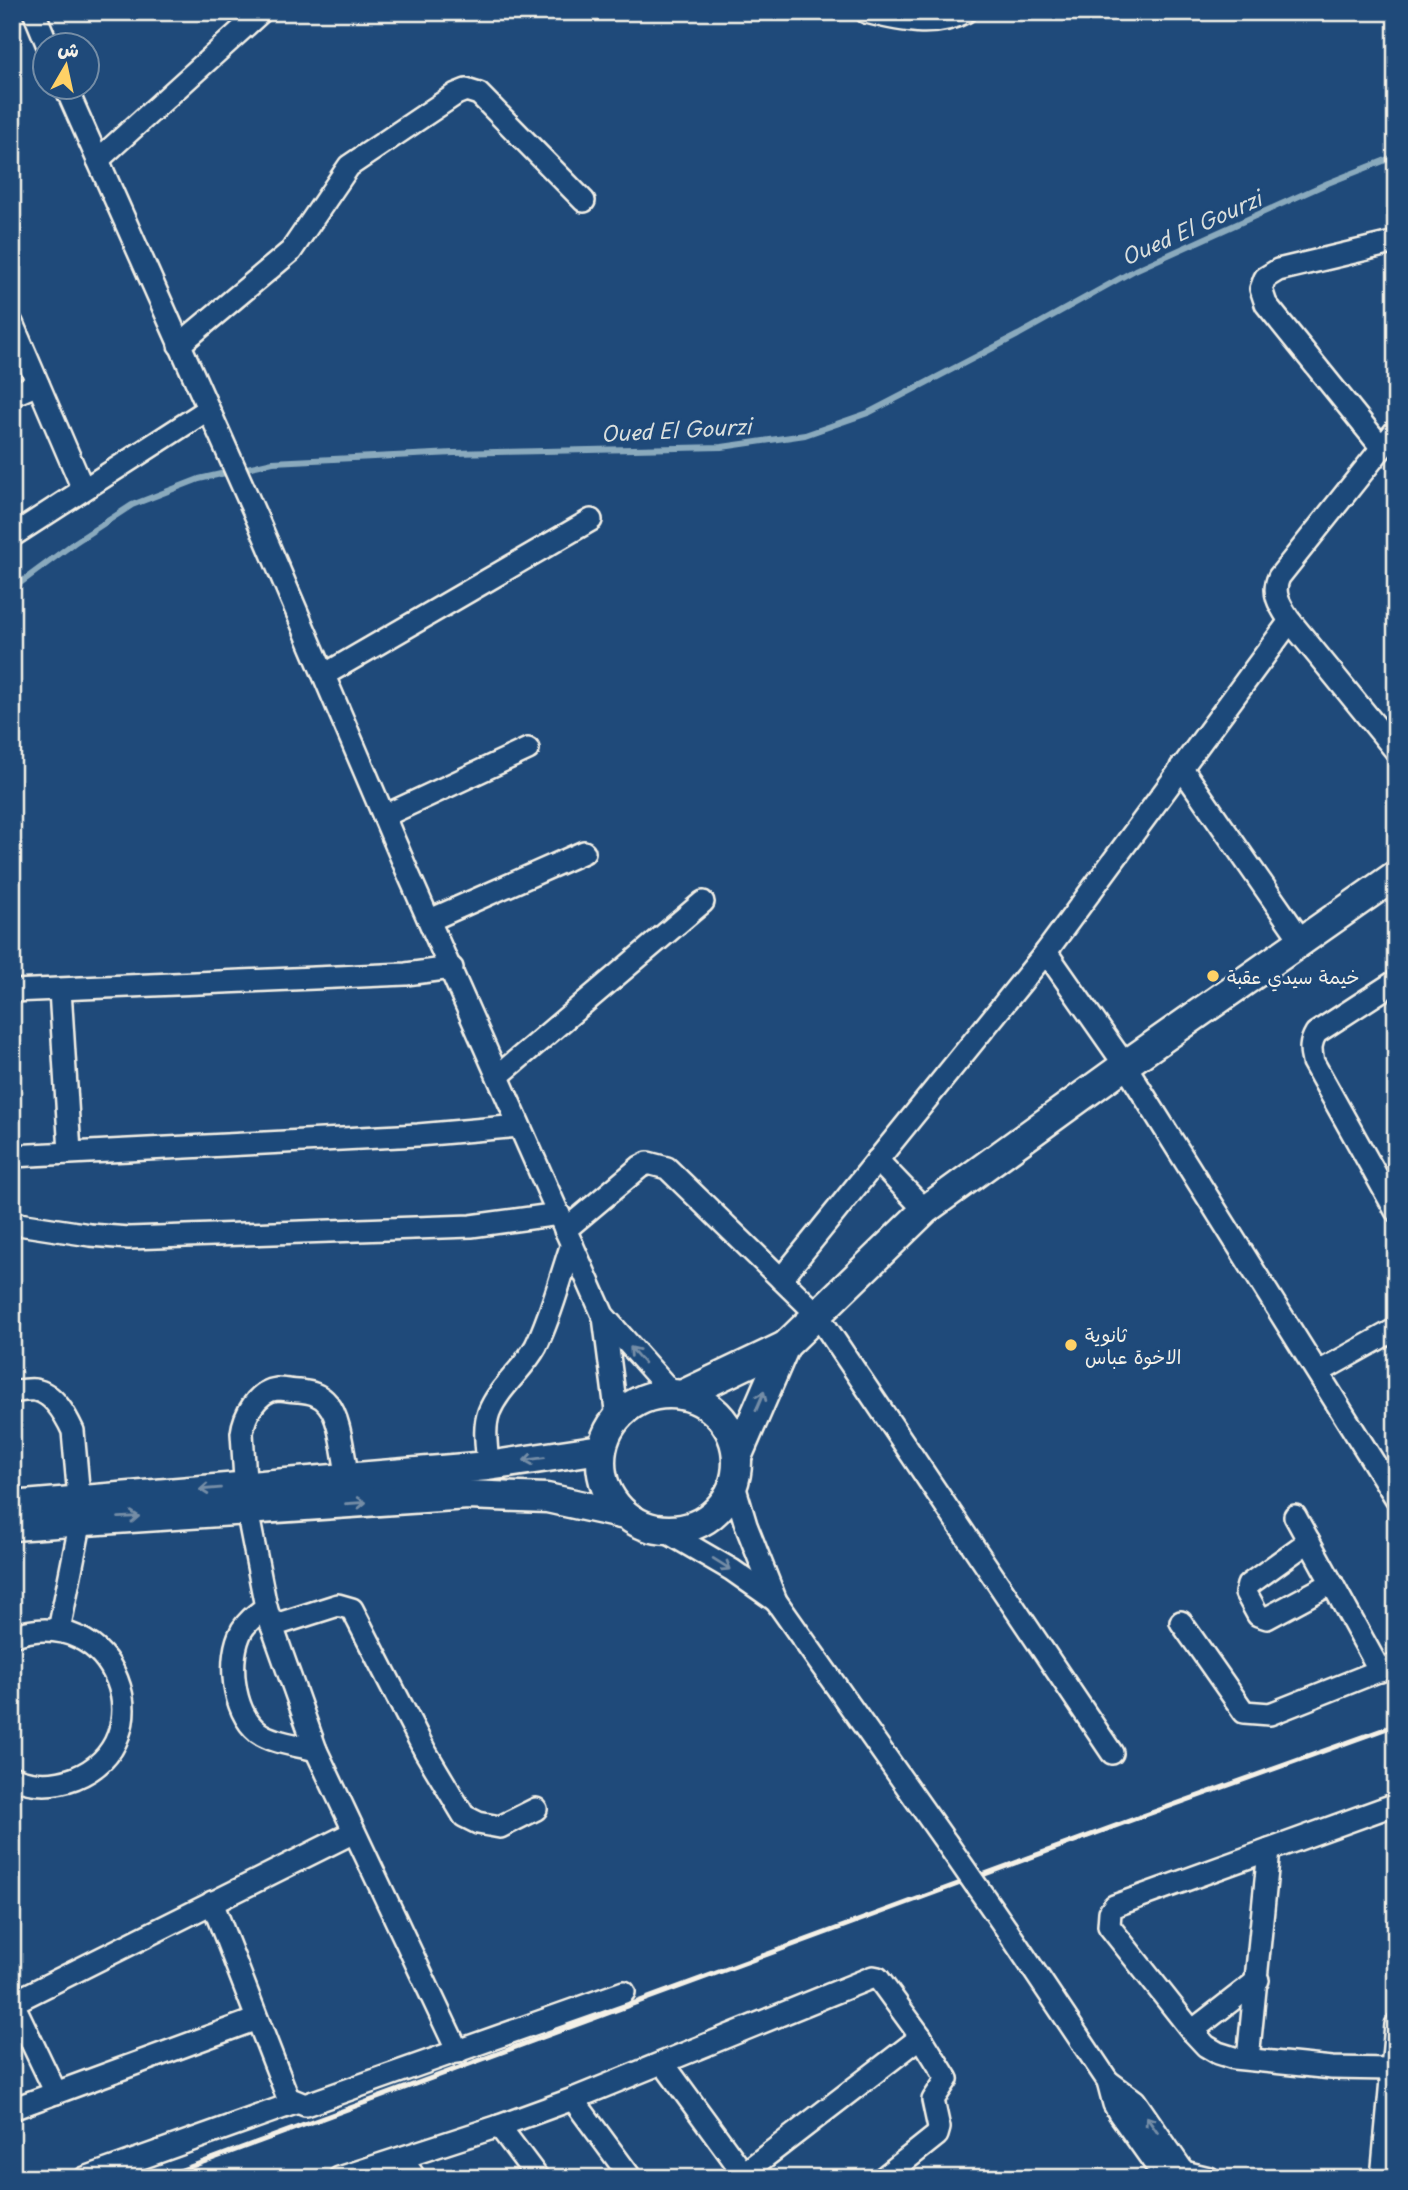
<svg xmlns="http://www.w3.org/2000/svg" width="1408" height="2190" font-family="'Playpen Sans','Playpen Sans Arabic',sans-serif">
	<style>
		.lines { fill: none; stroke-linecap: round; stroke-linejoin: round }
		.stream { stroke: #8aaabd; stroke-width: 6 }
		.minor-casing { stroke: #f4f1e8; stroke-width: 26 }
		.major-casing { stroke: #f4f1e8; stroke-width: 33 }
		.minor { stroke: #1f4a7a; stroke-width: 21 }
		.major { stroke: #1f4a7a; stroke-width: 28 }
		.rail { stroke: #f4f1e8; stroke-width: 5 }
		.minor-bridge-casing { stroke: #f4f1e8; stroke-width: 26; stroke-linecap: butt }
		.minor-bridge { stroke: #1f4a7a; stroke-width: 21 }
		.oneway { stroke: #748da6 }
		.poi-dot { fill: #ffd166; stroke: #1f4a7a; stroke-width: 2.5 }
		.labels { text-anchor: middle; dominant-baseline: central; stroke-width: 5; stroke-linejoin: round; paint-order: stroke }
		.poi-label { font-size: 19px; fill: #f4f1e8; stroke: #1f4a7a; text-anchor: start }
		.water-label { font-size: 21px; font-style: italic; fill: #dadfdd; stroke: #1f4a7a }
	</style>
	<rect width="100%" height="100%" fill="#1f4a7a"/>
	<filter id="ink" filterUnits="userSpaceOnUse"><feTurbulence type="fractalNoise" baseFrequency=".0143" numOctaves="2"/><feDisplacementMap in="SourceGraphic" scale="14" xChannelSelector="R" yChannelSelector="G"/><feConvolveMatrix kernelMatrix="1 2 1 2 8 2 1 2 1" color-interpolation-filters="sRGB"/></filter>
	<g filter="url(#ink)">
		<g class="lines">
			<polyline class="stream" points="12,589 74,543 132,505 199,479 273,462 454,453 722,447 805,435 868,413 1018,335 1135,270 1328,183 1396,156"/>
			<defs>
				<g id="minor">
					<polyline points="34,12 48,46"/>
					<path d="M866,12C899,20 934,29 965,12"/>
					<polyline points="66,88 259,523 408,873 603,1315 673,1394"/>
					<polyline points="98,160 261,12"/>
					<polyline points="12,323 83,489"/>
					<polyline points="179,345 291,251 349,166 456,94 466,90 479,94 584,201"/>
					<polyline points="12,395 38,384"/>
					<path d="M1396,430L1279,577C1271,594 1281,607 1290,621L1396,751"/>
					<polyline points="1382,448 1266,304 1261,289 1265,278 1278,270 1396,242"/>
					<polyline points="12,536 207,410"/>
					<polyline points="324,675 591,520"/>
					<polyline points="1181,767 1301,940"/>
					<polyline points="384,816 528,749"/>
					<polyline points="430,920 584,852"/>
					<polyline points="1046,952 1125,1065 1396,1498"/>
					<path d="M1396,981L1316,1033C1310,1043 1310,1050 1313,1062L1396,1211"/>
					<polyline points="60,990 70,1152"/>
					<polyline points="12,991 406,974 452,968"/>
					<polyline points="498,1076 703,902"/>
					<polyline points="12,1156 418,1135 519,1126"/>
					<polyline points="877,1160 925,1210"/>
					<polyline points="12,1223 90,1235 129,1238 471,1226 559,1214"/>
					<polyline points="565,1230 640,1167 648,1163 667,1168 817,1314 1112,1753"/>
					<polyline points="781,1279 1046,952 1290,621"/>
					<polyline points="604,1317 617,1418"/>
					<polyline points="1319,1372 1396,1329"/>
					<path d="M12,1392C19,1391 28,1389 35,1390C54,1393 66,1416 73,1431L81,1520L59,1630"/>
					<path d="M488,1466C487,1448 483,1429 489,1412C499,1387 523,1370 536,1346C552,1314 560,1278 572,1244"/>
					<path d="M348,1477C343,1457 341,1419 328,1404C320,1394 310,1392 299,1391C292,1391 284,1389 277,1389C257,1391 244,1416 242,1433L247,1510L266,1607L272,1626L316,1750L458,2052"/>
					<polyline points="734,1485 746,1525 776,1601 946,1842"/>
					<polyline points="1295,1516 1380,1671"/>
					<polyline points="665,1531 732,1570 776,1601"/>
					<polyline points="1309,1541 1248,1585 1246,1593 1258,1615 1267,1618 1332,1583"/>
					<path d="M266,1607C257,1614 248,1620 242,1630C227,1657 232,1711 258,1732C273,1743 298,1745 316,1750"/>
					<polyline points="1181,1622 1244,1712 1270,1714 1396,1664"/>
					<polyline points="272,1626 338,1605 352,1609 425,1751 464,1816 478,1823 500,1827 536,1809"/>
					<path d="M12,1636C117,1600 166,1741 75,1778C54,1786 33,1786 12,1777"/>
					<polyline points="212,1902 288,2098 305,2105 624,1992"/>
					<polyline points="1007,1930 1108,2081 1114,2104 1119,2113 1165,2178"/>
					<polyline points="12,2001 56,2093"/>
					<polyline points="12,2003 354,1832"/>
					<polyline points="1192,2031 1258,1980"/>
					<polyline points="1248,2059 1269,1850"/>
					<polyline points="663,2063 747,2178"/>
					<polyline points="1390,2069 1332,2068 1234,2058 1218,2053 1206,2046 1192,2031 1109,1926 1110,1912 1114,1906 1396,1804"/>
					<polyline points="1108,2081 1135,2101 1188,2178"/>
					<polyline points="573,2099 631,2178"/>
					<polyline points="12,2109 257,2019"/>
					<polyline points="499,2126 538,2178"/>
					<polyline points="402,2159 415,2178"/>
					<polyline points="1184,2172 1209,2178"/>
					<polyline points="744,2173 921,2037"/>
					<polyline points="85,2178 295,2103"/>
					<polyline points="339,2178 499,2126 573,2099 873,1977 878,1978 921,2037 947,2079 933,2100 939,2128 937,2135 883,2178"/>
					<polyline points="1382,2178 1396,2025"/>
				</g>
				<g id="major">
					<circle cx="669" cy="1462" r="68"/>
					<polyline points="682,1395 785,1346 925,1210 1125,1065 1396,875"/>
					<polyline points="737,1457 785,1346"/>
					<polyline points="12,1506 488,1466 601,1449"/>
					<polyline points="12,1526 468,1495 547,1498 625,1515"/>
				</g>
			</defs>
			<use href="#minor" class="minor-casing"/>
			<use href="#major" class="major-casing"/>
			<use href="#minor" class="minor"/>
			<use href="#major" class="major"/>
			<polyline class="rail" points="160,2178 1137,1818 1396,1725"/>
			<defs>
				<polyline id="minor-bridge" points="946,1842 1007,1930"/>
			</defs>
			<use href="#minor-bridge" class="minor-bridge-casing"/>
			<use href="#minor-bridge" class="minor-bridge"/>
		</g>
		<defs><path id="oneway-shaft" d="M-6 0H5M1.5-3L5.5 0L1.5 3" fill="none" stroke-width="1.6" stroke-linecap="round" stroke-linejoin="round" transform="scale(1.75)"/></defs>
		<g class="oneway">
			<use href="#oneway-shaft" transform="translate(637 1355) rotate(-131)"/>
			<use href="#oneway-shaft" transform="translate(760 1401) rotate(-67)"/>
			<use href="#oneway-shaft" transform="translate(534 1459) rotate(172)"/>
			<use href="#oneway-shaft" transform="translate(210 1489) rotate(175)"/>
			<use href="#oneway-shaft" transform="translate(356 1503) rotate(-4)"/>
			<use href="#oneway-shaft" transform="translate(129 1517) rotate(-3)"/>
			<use href="#oneway-shaft" transform="translate(722 1564) rotate(32)"/>
			<use href="#oneway-shaft" transform="translate(1152 2125) rotate(-125)"/>
		</g>
	</g>
	<g class="poi-dot">
		<circle cx="1213" cy="976" r="7"/>
		<circle cx="1071" cy="1345" r="7"/>
	</g>
	<g class="labels">
		<g class="poi-label">
			<text x="1227" y="976">خيمة سيدي عقبة</text>
			<text x="1085" y="1334">ثانوية<tspan x="1085" dy="22">الاخوة عباس</tspan></text>
		</g>
		<g class="water-label">
			<text transform="translate(1191 227) rotate(-24)">Oued El Gourzi</text>
			<text transform="translate(676 429) rotate(-3)">Oued El Gourzi</text>
		</g>
	</g>
	<rect width="1408" height="2190" fill="none" stroke="#1f4a7a" stroke-width="42"/>
	<rect x="21" y="21" width="1366" height="2148" fill="none" stroke="#f4f1e8" stroke-width="2.5" filter="url(#ink)"/>
	<g transform="translate(66 66) rotate(9)"><circle r="33" fill="#1f4a7a" stroke="#748da6" stroke-width="2"/>
	<path d="M0-5L12 26L0 18L-12 26Z" fill="#ffd166"/>
	<text y="-10" font-size="19" font-weight="bold" text-anchor="middle" fill="#f4f1e8">ش</text>
	</g>
</svg>
